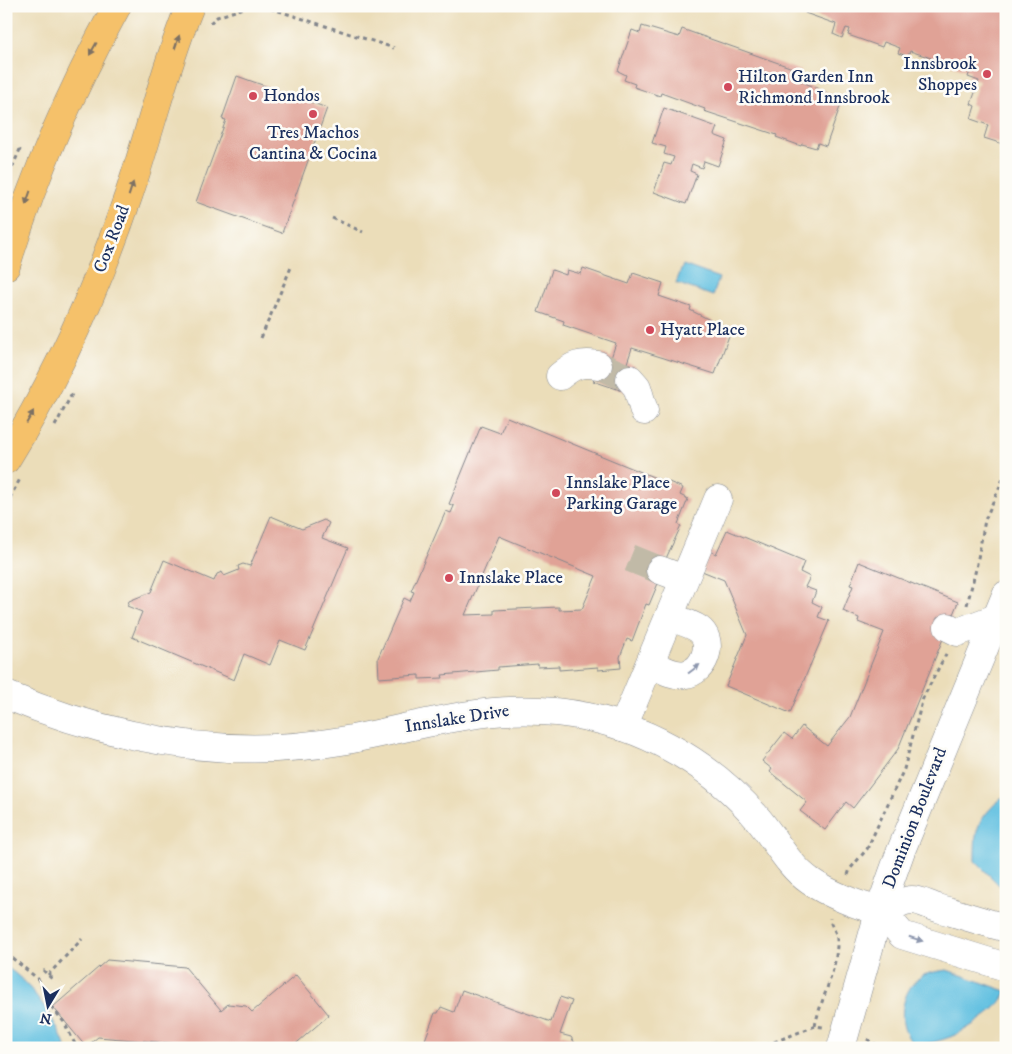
<svg xmlns="http://www.w3.org/2000/svg" width="1012" height="1054" font-family="'IM FELL DW Pica',serif">
	<style>
		.water { fill: #63c1e1; stroke: #3f78a0 }
		.building { fill: #e0a296; fill-rule: evenodd }
		.lines { fill: none; stroke-linecap: round; stroke-linejoin: round }
		.minor-tunnel { stroke: #c1baa7; stroke-width: 28; stroke-dasharray: 28 14; stroke-linecap: butt }
		.minor-casing { stroke: #83868c; stroke-width: 29 }
		.major-casing { stroke: #83868c; stroke-width: 29 }
		.path { stroke: #83868c; stroke-width: 3; stroke-dasharray: 4 4; stroke-linecap: butt }
		.minor { stroke: #fff; stroke-width: 28 }
		.major { stroke: #f5c16b; stroke-width: 28 }
		.oneway { fill: #7d7164 }
		.oneway2 { fill: #8d97ae }
		.poi-dot { fill: #d1495b; stroke: #fdfcf7; stroke-width: 2 }
		.labels { text-anchor: middle; dominant-baseline: central; stroke-width: 5; stroke-linejoin: round; paint-order: stroke }
		.poi-label { font-size: 18px; fill: #1b2f5e; stroke: #fdfcf7; text-anchor: start }
		.street-label { font-size: 18px; fill: #1b2f5e; stroke: #fdfcf7 }
	</style>
	<rect width="100%" height="100%" fill="#fdfcf7"/>
	<filter id="ink" filterUnits="userSpaceOnUse"><feTurbulence type="fractalNoise" baseFrequency=".02" numOctaves="2"/><feDisplacementMap in="SourceGraphic" scale="10" xChannelSelector="R" yChannelSelector="G"/><feConvolveMatrix kernelMatrix="1 2 1 2 8 2 1 2 1" color-interpolation-filters="sRGB"/></filter>
	<filter id="wash" filterUnits="userSpaceOnUse"><feTurbulence type="fractalNoise" baseFrequency=".0096" numOctaves="4" result="noise"/><feDisplacementMap in="SourceGraphic" scale="20" xChannelSelector="R" yChannelSelector="G"/><feGaussianBlur stdDeviation="1.12" result="paint"/><feColorMatrix in="noise" values="0 0 0 0 0 0 0 0 0 0 0 0 0 0 0 0 0 1.4 0 .05"/><feComposite in="paint" operator="in"/></filter>
	<g filter="url(#wash)">
		<rect width="100%" height="100%" fill="#ebddb9"/>
		<g class="water">
			<polygon points="683,265 719,278 713,296 676,283"/>
			<path d="M1001,798L1006,799V892L975,861C975,828 976,822 1001,798Z"/>
			<path d="M6,967C30,981 57,1022 66,1048H6Z"/>
			<path d="M947,970L1006,991C1005,1006 964,1032 950,1037C939,1041 928,1044 916,1045C894,1031 900,986 924,975C931,972 940,971 947,970Z"/>
		</g>
		<g id="blocks">
			<g class="building">
				<polygon points="808,6 1006,6 1006,145 984,138 988,125 971,119 975,106 971,104 979,81 968,77 970,71 910,51 908,56 898,53 900,48 884,42 882,47 848,35 850,29 846,28 842,38 833,34 836,24 805,13"/>
				<polygon points="642,26 679,37 682,29 801,71 798,80 835,96 833,101 841,104 826,146 818,143 816,148 802,144 801,146 776,137 777,135 704,111 705,109 661,93 660,96 634,87 635,84 624,80 626,75 618,71 632,30 640,33"/>
				<polygon points="237,76 327,108 282,233 196,202 226,120 222,119"/>
				<polygon points="664,108 717,127 714,135 727,140 718,166 704,161 702,168 692,164 690,171 697,174 686,204 654,192 664,163 671,165 674,157 664,154 666,147 652,143"/>
				<polygon points="583,268 629,284 633,273 663,283 659,296 691,307 690,310 716,323 714,327 730,333 715,374 632,348 627,363 635,366 626,392 593,381 602,354 611,358 616,343 563,325 564,321 538,312 552,270 566,275 567,270 581,274"/>
				<path d="M507,417L663,481L662,479L683,488L680,495L688,499L678,524L681,526L656,580L659,581L649,605L646,604L632,641L627,639L620,657L621,668L598,670V667L559,670V666L538,667V664L498,667V670L442,675L443,678L419,679V675L379,678L378,658L404,598L410,601L414,592L411,591L446,511L451,513L454,506L449,504L481,426L500,433ZM499,536L596,576L582,609L559,610V607L494,610V614L465,615Z"/>
				<polygon points="271,516 302,529 324,520 329,523 322,538 348,548 305,650 280,640 270,665 244,654 234,680 132,637 142,612 127,606 129,601 151,592 164,560 214,581 217,574 222,572 224,576 239,570 238,566 243,564 250,566"/>
				<polygon points="727,530 804,562 800,572 810,577 805,587 816,591 812,602 822,607 818,617 829,621 790,713 726,686 747,635 724,580 702,571 710,551 716,554"/>
				<polygon points="859,562 958,602 898,749 853,808 846,802 825,830 800,811 807,802 770,772 772,769 762,761 784,733 792,739 802,726 827,746 850,717 884,632 858,622 859,618 843,611 853,586 850,585"/>
				<polygon points="107,960 185,967 221,1010 228,1004 246,1006 252,1012 296,975 329,1015 291,1048 185,1048 181,1044 98,1037 86,1047 53,1007"/>
				<polygon points="462,990 551,1022 560,997 572,1001 560,1034 571,1037 578,1048 422,1048 435,1013 438,1013 441,1007 454,1012"/>
			</g>
		</g>
	</g>
	<g filter="url(#ink)">
		<use href="#blocks" fill-opacity="0" stroke="#83868c" stroke-width="1"/>
		<g class="lines">
			<g class="minor-tunnel">
				<polyline points="598,365 630,379"/>
				<polyline points="630,558 660,570"/>
			</g>
			<defs>
				<g id="minor">
					<path d="M560,376C573,365 581,362 598,365"/>
					<polyline points="630,379 637,387 644,411"/>
					<polyline points="660,570 684,579"/>
					<polyline points="948,627 958,632 996,618"/>
					<path d="M650,663C660,668 674,677 686,674C704,671 714,644 701,631C694,624 678,621 669,616"/>
					<path d="M6,695C114,740 225,761 341,741C429,725 497,698 588,717C654,731 715,768 758,819C775,839 788,866 810,881C824,891 864,910 881,909C891,909 901,900 912,900C920,900 930,906 938,908C961,915 983,922 1006,928"/>
					<polyline points="623,727 718,499"/>
					<polyline points="880,909 902,935 1006,967"/>
					<polyline points="841,1048 880,909 900,853 1006,595"/>
				</g>
				<g id="major">
					<path d="M6,266C34,174 71,90 117,6"/>
					<path d="M6,460C57,377 98,286 129,194C150,132 165,67 190,6"/>
				</g>
			</defs>
			<use href="#minor" class="minor-casing"/>
			<use href="#major" class="major-casing"/>
			<g class="path">
				<polyline points="263,6 394,48"/>
				<polyline points="210,23 217,17 250,6"/>
				<polyline points="6,182 21,147"/>
				<polyline points="332,218 363,232"/>
				<polyline points="261,338 292,265"/>
				<polyline points="55,426 73,392"/>
				<polyline points="6,505 20,479"/>
				<polyline points="967,605 976,569 985,520 1006,472"/>
				<polyline points="848,875 850,869 867,849 904,769 923,698 947,652"/>
				<polyline points="6,953 38,979 51,1006 64,1022 77,1048"/>
				<polyline points="43,970 53,980"/>
				<polyline points="48,975 82,939"/>
				<path d="M815,1026C821,997 838,970 837,940C837,931 830,926 830,918"/>
				<polyline points="867,1039 881,1048"/>
				<polyline points="759,1048 815,1026 823,1027"/>
			</g>
			<use href="#minor" class="minor"/>
			<use href="#major" class="major"/>
		</g>
		<defs><path id="oneway-solid" d="M-6-.8H1V-3.2L6.5 0L1 3.2V.8H-6Z" transform="scale(1.25)"/></defs>
		<g class="oneway">
			<use href="#oneway-solid" transform="translate(177 42) rotate(-71)"/>
			<use href="#oneway-solid" transform="translate(93 49) rotate(119)"/>
			<use href="#oneway-solid" transform="translate(131 189) rotate(-72)"/>
			<use href="#oneway-solid" transform="translate(28 198) rotate(109)"/>
			<use href="#oneway-solid" transform="translate(30 417) rotate(-61)"/>
		</g>
		<g class="oneway2">
			<use href="#oneway-solid" transform="translate(694 669) rotate(-37)"/>
			<use href="#oneway-solid" transform="translate(916 939) rotate(17)"/>
		</g>
	</g>
	<g class="poi-dot">
		<circle cx="987" cy="74" r="5"/>
		<circle cx="728" cy="87" r="5"/>
		<circle cx="253" cy="96" r="5"/>
		<circle cx="313" cy="114" r="5"/>
		<circle cx="650" cy="330" r="5"/>
		<circle cx="556" cy="493" r="5"/>
		<circle cx="449" cy="578" r="5"/>
	</g>
	<g class="labels">
		<g class="poi-label">
			<text x="977" y="64" text-anchor="end">Innsbrook<tspan x="977" dy="21">Shoppes</tspan></text>
			<text x="738" y="77">Hilton Garden Inn<tspan x="738" dy="21">Richmond Innsbrook</tspan></text>
			<text x="263" y="96">Hondos</text>
			<text x="313" y="133" text-anchor="middle">Tres Machos<tspan x="313" dy="21">Cantina &amp; Cocina</tspan></text>
			<text x="660" y="330">Hyatt Place</text>
			<text x="566" y="483">Innslake Place<tspan x="566" dy="21">Parking Garage</tspan></text>
			<text x="459" y="578">Innslake Place</text>
		</g>
		<g class="street-label">
			<text transform="translate(112 239) rotate(-69)">Cox Road</text>
			<text transform="translate(457 719) rotate(-9)">Innslake Drive</text>
			<text transform="translate(915 818) rotate(-69)">Dominion Boulevard</text>
		</g>
	</g>
	<rect width="1012" height="1054" fill="none" stroke="#fdfcf7" stroke-width="25"/>
	<g transform="translate(48 1006) rotate(190)" stroke="#fdfcf7" stroke-width="4" paint-order="stroke">
	<path d="M0-4L9 19L0 12L-9 19Z" fill="#1b2f5e"/>
	<text y="-8" font-size="14" font-weight="bold" text-anchor="middle" fill="#1b2f5e">N</text>
	</g>
</svg>
